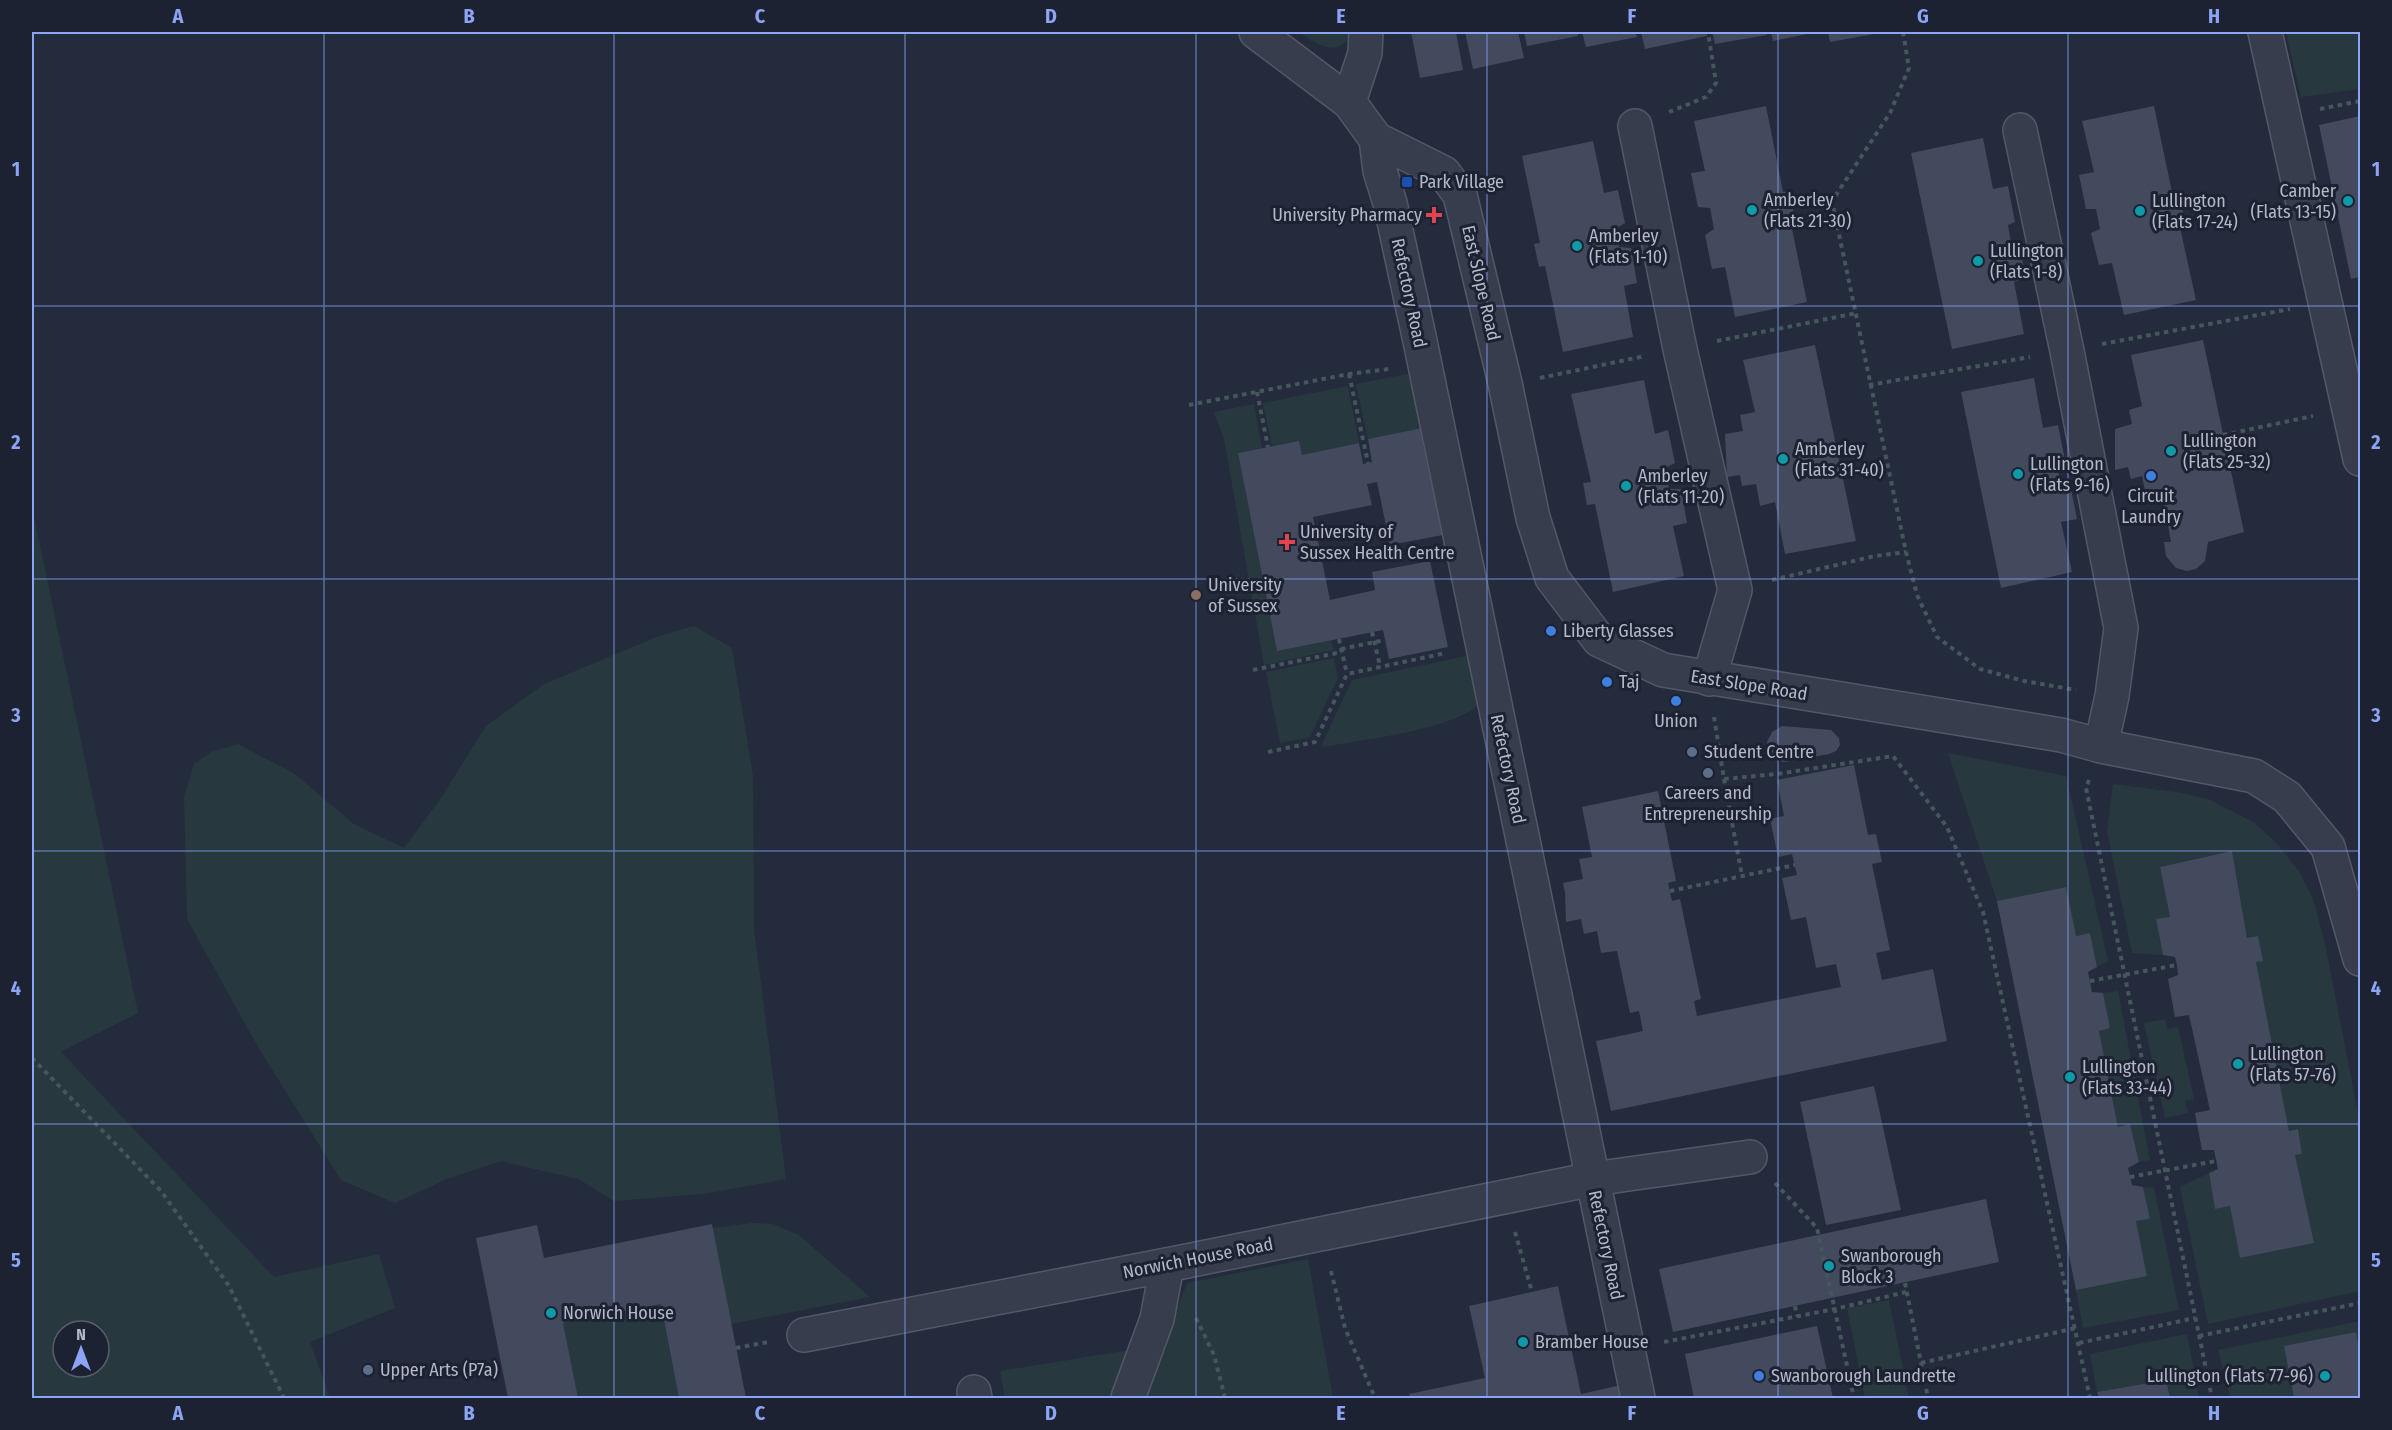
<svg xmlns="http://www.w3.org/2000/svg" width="2392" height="1430" font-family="'Fira Sans Condensed',sans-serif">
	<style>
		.green { fill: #27393f; fill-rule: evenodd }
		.building { fill: #434a5e }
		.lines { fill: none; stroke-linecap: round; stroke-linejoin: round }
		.minor-casing { stroke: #535868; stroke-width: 36 }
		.path { stroke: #46565d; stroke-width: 4; stroke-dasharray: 4.5 4.5; stroke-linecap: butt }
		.minor { stroke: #383d4d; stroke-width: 33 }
		.grid { fill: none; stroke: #8ba4f5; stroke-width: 1.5; stroke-opacity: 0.55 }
		.transit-dot { fill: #1a4fb4; stroke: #1d2232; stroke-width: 2 }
		.culture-dot { fill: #0f9aa8; stroke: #1d2232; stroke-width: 2 }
		.health-dot { fill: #e0444e; stroke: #1d2232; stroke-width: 2 }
		.shop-dot { fill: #3f7fe0; stroke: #1d2232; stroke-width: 2 }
		.education-dot { fill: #8d6e63; stroke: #1d2232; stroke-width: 2 }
		.service-dot { fill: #5c6f8a; stroke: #1d2232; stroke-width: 2 }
		.labels { text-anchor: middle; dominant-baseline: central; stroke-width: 6; stroke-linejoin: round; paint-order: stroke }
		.poi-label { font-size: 18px; fill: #b4b8c8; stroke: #1d2232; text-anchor: start }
		.street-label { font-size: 18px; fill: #b4b8c8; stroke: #1d2232 }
		.neatline { fill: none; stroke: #8ba4f5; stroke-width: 2 }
		.grid-label { font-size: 20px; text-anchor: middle; font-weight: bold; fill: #8ba4f5 }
	</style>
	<rect width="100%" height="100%" fill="#242b3c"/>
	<g class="green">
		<path d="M1298,32H1351C1339,61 1317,43 1298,32Z"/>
		<polygon points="2286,32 2360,32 2360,89 2301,97"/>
		<polygon points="1417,372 1429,434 1423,444 1421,428 1368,439 1356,384"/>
		<polygon points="1348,386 1359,443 1302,455 1299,441 1272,446 1263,403"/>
		<polygon points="1254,404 1262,448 1238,453 1277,651 1331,640 1334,650 1264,665 1224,439 1214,412"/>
		<path d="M32,507L138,1013L61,1052L274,1277L379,1254L395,1308L310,1342L330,1398H32ZM63,1331H99V1367H63Z"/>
		<polygon points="694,626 732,648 753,776 754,929 786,1179 704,1194 614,1201 578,1179 501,1161 447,1179 395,1203 341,1180 258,1047 187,919 184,797 194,764 211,752 238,744 295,774 354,824 404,848 441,798 486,726 544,684 659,636"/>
		<path d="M1476,654L1479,704C1453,730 1361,740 1323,747L1322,744L1352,680Z"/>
		<polygon points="1334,658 1338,678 1310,737 1280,743 1266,672"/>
		<polygon points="1948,753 2066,776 2108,961 2097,967 2090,933 2076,936 2065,887 1997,901"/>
		<polygon points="2113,784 2183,793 2210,800 2255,823 2276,843 2299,871 2313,899 2324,939 2360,1123 2360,1291 2208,1324 2180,1187 2209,1173 2215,1209 2230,1206 2241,1258 2314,1243 2295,1155 2302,1154 2298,1130 2289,1131 2256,962 2263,960 2258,936 2247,938 2232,851 2160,867 2170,917 2156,920 2163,955 2132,953 2107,831"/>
		<polygon points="2118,991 2150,1160 2139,1162 2130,1124 2118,1127 2099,1031 2110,1028 2103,993"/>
		<polygon points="2165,1019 2167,1029 2178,1027 2194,1099 2185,1101 2188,1113 2165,1118 2144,1023"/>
		<polygon points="2143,1187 2154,1188 2179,1310 2083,1328 2076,1290 2147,1275 2136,1221 2150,1219"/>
		<polygon points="752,1223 773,1224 799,1235 870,1297 731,1324 712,1228"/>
		<polygon points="1308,1259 1333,1398 1142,1398 1187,1283"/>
		<polygon points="1889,1300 1909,1398 1865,1398 1847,1308"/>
		<polygon points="661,1304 679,1398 578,1398 563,1323"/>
		<polygon points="2360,1321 2360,1354 2356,1332 2284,1346 2294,1398 2230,1398 2218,1350"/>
		<polygon points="2187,1334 2199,1398 2170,1398 2165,1380 2097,1392 2090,1354"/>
		<polygon points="1136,1349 1118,1398 1005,1398 1000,1371"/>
	</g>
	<g class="building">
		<polygon points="1411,32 1456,32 1463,70 1420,78"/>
		<polygon points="1465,32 1518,32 1524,58 1473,69"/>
		<polygon points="1524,32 1577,32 1578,36 1527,46"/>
		<polygon points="1582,32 1635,32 1637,37 1586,47"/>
		<polygon points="1641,32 1706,32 1707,36 1645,49"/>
		<polygon points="1712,32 1766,32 1767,35 1715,44"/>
		<polygon points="1771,32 1812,32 1812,33 1773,41"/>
		<polygon points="1828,32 1880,32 1880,33 1830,42"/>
		<polygon points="1766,106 1783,192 1789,191 1794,213 1789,214 1807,302 1735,317 1725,267 1712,269 1705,235 1714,229 1710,208 1698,207 1691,173 1705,171 1694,121"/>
		<polygon points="2154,106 2172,192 2179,190 2183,213 2177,214 2196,300 2124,315 2112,263 2099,265 2091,233 2100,229 2096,209 2086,209 2079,175 2094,172 2082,121"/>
		<polygon points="2360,116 2360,277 2351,279 2319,125"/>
		<polygon points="1983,138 1993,189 2008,186 2015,222 2008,225 2011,243 2020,243 2025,279 2014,282 2024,334 1952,349 1911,153"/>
		<polygon points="1593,141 1604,193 1618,190 1625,223 1615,229 1619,247 1631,248 1637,283 1624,286 1633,337 1563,352 1545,266 1539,267 1534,244 1540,243 1522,156"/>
		<polygon points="2203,340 2244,532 2208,542 2205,561 2196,569 2187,571 2176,568 2166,556 2164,542 2171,542 2163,496 2147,500 2142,476 2131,479 2128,467 2115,470 2115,429 2132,424 2129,410 2142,406 2131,355"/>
		<polygon points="1815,345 1856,541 1785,554 1775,502 1760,506 1756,484 1742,486 1740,475 1727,477 1725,434 1743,431 1740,415 1755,412 1743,360"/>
		<polygon points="2034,378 2043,428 2058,425 2065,460 2057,465 2061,483 2070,484 2077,519 2061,522 2072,572 2001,588 1961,392"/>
		<polygon points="1644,380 1655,434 1668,430 1675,463 1665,468 1669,489 1681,489 1687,523 1673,526 1684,576 1613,592 1595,504 1587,505 1583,483 1591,482 1571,394"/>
		<polygon points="1422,428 1423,444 1443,535 1390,545 1377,482 1367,484 1372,505 1313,517 1330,600 1375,590 1372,572 1430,561 1448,647 1389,659 1383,630 1277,651 1238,453 1299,441 1302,455 1359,443 1363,464 1372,462 1368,439"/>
		<polygon points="1782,726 1831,730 1839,738 1840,745 1836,751 1829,754 1785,762 1779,761 1770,754 1767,742 1772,732"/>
		<polygon points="1854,765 1868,835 1876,834 1882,862 1872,864 1890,950 1876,953 1882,980 1933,969 1947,1041 1611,1111 1596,1041 1643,1031 1639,1011 1630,1013 1617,951 1601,953 1597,931 1584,934 1581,919 1566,922 1565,893 1563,883 1583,879 1579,859 1592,857 1582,807 1658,791 1676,881 1668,883 1672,901 1680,899 1701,999 1694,1001 1697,1016 1841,987 1836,964 1816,968 1806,917 1791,920 1782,878 1797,875 1792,854 1778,857 1770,819 1784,816 1777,780"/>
		<polygon points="2232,851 2247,938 2258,936 2263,961 2256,962 2289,1131 2298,1129 2302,1154 2295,1155 2314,1243 2240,1258 2230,1206 2215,1209 2209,1173 2218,1169 2214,1150 2202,1150 2195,1113 2210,1110 2189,1015 2175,1017 2168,979 2178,975 2177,965 2175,957 2163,955 2156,919 2170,917 2160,867"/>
		<polygon points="2066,887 2076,936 2090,933 2097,967 2088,972 2092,992 2103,993 2110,1028 2099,1031 2118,1127 2130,1124 2139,1162 2128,1168 2132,1185 2143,1187 2150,1219 2136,1221 2147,1276 2076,1290 1997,901"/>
		<polygon points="1874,1086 1901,1210 1826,1225 1800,1102"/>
		<polygon points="1986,1199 1999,1262 1673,1332 1659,1269"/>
		<polygon points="712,1224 746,1398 679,1398 661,1304 563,1323 578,1398 508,1398 476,1238 537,1225 544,1258"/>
		<polygon points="1558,1286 1581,1394 1621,1385 1624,1398 1410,1398 1409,1394 1485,1378 1469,1306"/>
		<polygon points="1817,1326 1833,1398 1694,1398 1685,1354"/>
		<polygon points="2356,1332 2360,1354 2360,1398 2294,1398 2284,1346"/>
		<polygon points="2166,1380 2170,1398 2099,1398 2097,1392"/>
	</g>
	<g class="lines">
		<defs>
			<g id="minor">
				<polyline points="1256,32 1349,102 1376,139 1444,173 1460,195 1505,383 1533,518 1552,578 1599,640 1663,670 2061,735 2101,746 2254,776 2287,797 2328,847 2360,959"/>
				<polyline points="2265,32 2360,459"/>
				<polyline points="1349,102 1365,53 1366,32"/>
				<polyline points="1635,126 1680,349 1735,590 1709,679"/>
				<polyline points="2020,130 2067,351 2121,628 2112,696 2101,746"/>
				<polyline points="1376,139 1380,171 1390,203 1420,341 1638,1398"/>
				<polyline points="804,1335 1167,1265 1593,1179 1750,1157"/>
				<polyline points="974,1392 975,1398"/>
				<polyline points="1128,1398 1157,1319 1167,1265"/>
			</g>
		</defs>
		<use href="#minor" class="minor-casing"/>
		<g class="path">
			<polyline points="1903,32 1909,68 1890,113 1832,201 1906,552 1917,595 1937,637 1980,669 2024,681 2076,690"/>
			<polyline points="2320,109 2360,101"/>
			<polyline points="1669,112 1706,97 1716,83 1708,32"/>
			<polyline points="1717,341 1857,313"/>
			<polyline points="2102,344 2290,309"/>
			<polyline points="1349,374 1368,463"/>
			<polyline points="1540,378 1645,356"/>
			<polyline points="1869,385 2030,357"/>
			<polyline points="1257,392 1268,447"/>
			<polyline points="1189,405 1349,374 1389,369"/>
			<polyline points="2223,435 2313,416"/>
			<polyline points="1772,580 1875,556 1906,552"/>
			<polyline points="1372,632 1380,666"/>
			<polyline points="1339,639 1347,674"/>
			<polyline points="1341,649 1385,640"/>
			<polyline points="1253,670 1342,652"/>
			<polyline points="1714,717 1724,779 1777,774 1893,756 1947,827 1983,912 2090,1398"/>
			<polyline points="1268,752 1315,742 1347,674 1446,653"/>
			<polyline points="1724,779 1742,876"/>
			<polyline points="2089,780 2086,788 2212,1398"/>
			<polyline points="1670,891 1795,865"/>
			<polyline points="2090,981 2177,965"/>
			<polyline points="32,1058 161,1191 229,1286 284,1398"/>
			<polyline points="2130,1177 2216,1161"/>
			<polyline points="1775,1183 1817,1228 1854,1398"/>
			<polyline points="1515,1232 1532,1292"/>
			<polyline points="1331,1271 1345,1328 1375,1398"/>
			<polyline points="1905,1283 1928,1398"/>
			<polyline points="1795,1306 1797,1316"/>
			<polyline points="1196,1318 1214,1355 1225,1398"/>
			<polyline points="2199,1336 2360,1303"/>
			<polyline points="1664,1342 1835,1309 1906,1292"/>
			<polyline points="2079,1343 2195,1318"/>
			<polyline points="736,1348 768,1342"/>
			<polyline points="1921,1363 2076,1328"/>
		</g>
		<use href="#minor" class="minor"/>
	</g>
	<path class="grid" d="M324,32V1398M614,32V1398M905,32V1398M1196,32V1398M1487,32V1398M1778,32V1398M2068,32V1398M32,306H2360M32,579H2360M32,851H2360M32,1124H2360"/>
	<rect class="transit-dot" x="1401" y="176" width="12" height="12" rx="3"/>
	<g class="culture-dot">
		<circle cx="2348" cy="201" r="6"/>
		<circle cx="1752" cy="210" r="6"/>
		<circle cx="2140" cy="211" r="6"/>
		<circle cx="1577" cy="246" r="6"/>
		<circle cx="1978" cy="261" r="6"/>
		<circle cx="2171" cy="451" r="6"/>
		<circle cx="1783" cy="459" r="6"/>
		<circle cx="2018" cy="474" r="6"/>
		<circle cx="1626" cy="486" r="6"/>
		<circle cx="2238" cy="1064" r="6"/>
		<circle cx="2070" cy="1077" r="6"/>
		<circle cx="1829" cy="1266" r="6"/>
		<circle cx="551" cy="1313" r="6"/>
		<circle cx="1523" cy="1342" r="6"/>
		<circle cx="2325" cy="1376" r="6"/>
	</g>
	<g class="health-dot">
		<path d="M1431 206h6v6h6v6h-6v6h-6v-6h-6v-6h6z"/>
		<path d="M1284 533h6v6h6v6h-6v6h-6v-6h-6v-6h6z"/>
	</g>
	<g class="shop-dot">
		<circle cx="2151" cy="476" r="6"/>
		<circle cx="1551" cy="631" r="6"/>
		<circle cx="1607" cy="682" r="6"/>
		<circle cx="1676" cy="701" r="6"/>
		<circle cx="1759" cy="1376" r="6"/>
	</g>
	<circle class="education-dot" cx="1196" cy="595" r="6"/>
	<g class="service-dot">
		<circle cx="1692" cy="752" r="6"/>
		<circle cx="1708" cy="773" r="6"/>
		<circle cx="368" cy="1370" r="6"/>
	</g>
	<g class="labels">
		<g class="poi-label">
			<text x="1419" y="182">Park Village</text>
			<text x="2336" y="191" text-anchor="end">Camber<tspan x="2336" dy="21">(Flats 13-15)</tspan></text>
			<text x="1764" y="200">Amberley<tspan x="1764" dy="21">(Flats 21-30)</tspan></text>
			<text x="2152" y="201">Lullington<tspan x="2152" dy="21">(Flats 17-24)</tspan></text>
			<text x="1422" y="215" text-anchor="end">University Pharmacy</text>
			<text x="1589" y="236">Amberley<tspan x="1589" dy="21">(Flats 1-10)</tspan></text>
			<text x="1990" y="251">Lullington<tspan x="1990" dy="21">(Flats 1-8)</tspan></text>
			<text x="2183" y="441">Lullington<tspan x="2183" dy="21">(Flats 25-32)</tspan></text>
			<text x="1795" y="449">Amberley<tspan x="1795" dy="21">(Flats 31-40)</tspan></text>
			<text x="2030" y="464">Lullington<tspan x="2030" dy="21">(Flats 9-16)</tspan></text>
			<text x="1638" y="476">Amberley<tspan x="1638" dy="21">(Flats 11-20)</tspan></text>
			<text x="2151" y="496" text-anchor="middle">Circuit<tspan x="2151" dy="21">Laundry</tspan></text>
			<text x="1300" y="532">University of<tspan x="1300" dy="21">Sussex Health Centre</tspan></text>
			<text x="1208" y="585">University<tspan x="1208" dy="21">of Sussex</tspan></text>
			<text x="1563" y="631">Liberty Glasses</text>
			<text x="1619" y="682">Taj</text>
			<text x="1676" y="721" text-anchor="middle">Union</text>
			<text x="1704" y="752">Student Centre</text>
			<text x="1708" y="793" text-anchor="middle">Careers and<tspan x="1708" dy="21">Entrepreneurship</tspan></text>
			<text x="2250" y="1054">Lullington<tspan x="2250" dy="21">(Flats 57-76)</tspan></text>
			<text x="2082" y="1067">Lullington<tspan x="2082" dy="21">(Flats 33-44)</tspan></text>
			<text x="1841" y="1256">Swanborough<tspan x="1841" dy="21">Block 3</tspan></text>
			<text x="563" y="1313">Norwich House</text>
			<text x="1535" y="1342">Bramber House</text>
			<text x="380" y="1370">Upper Arts (P7a)</text>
			<text x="1771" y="1376">Swanborough Laundrette</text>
			<text x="2313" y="1376" text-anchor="end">Lullington (Flats 77-96)</text>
		</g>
		<g class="street-label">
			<text transform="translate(1481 283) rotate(77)">East Slope Road</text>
			<text transform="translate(1409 293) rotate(78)">Refectory Road</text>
			<text transform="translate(1749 685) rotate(9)">East Slope Road</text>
			<text transform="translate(1508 769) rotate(78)">Refectory Road</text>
			<text transform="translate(1606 1245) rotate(78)">Refectory Road</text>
			<text transform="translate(1198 1258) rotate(-11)">Norwich House Road</text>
		</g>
	</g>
	<rect width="2392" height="1430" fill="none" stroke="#1d2232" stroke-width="66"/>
	<g transform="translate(81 1349)"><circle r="28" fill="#1d2232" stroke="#595e6e" stroke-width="1.5"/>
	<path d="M0-4.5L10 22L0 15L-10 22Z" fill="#8ba4f5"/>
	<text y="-9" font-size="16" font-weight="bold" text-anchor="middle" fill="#b4b8c8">N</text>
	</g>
	<rect x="33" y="33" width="2326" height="1364" class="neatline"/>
	<g class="grid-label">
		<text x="178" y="23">A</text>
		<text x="469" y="23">B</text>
		<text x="760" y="23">C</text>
		<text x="1051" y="23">D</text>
		<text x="1341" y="23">E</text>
		<text x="1632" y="23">F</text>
		<text x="1923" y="23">G</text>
		<text x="2214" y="23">H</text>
		<text x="16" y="176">1</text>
		<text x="2376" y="176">1</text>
		<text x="16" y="449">2</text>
		<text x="2376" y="449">2</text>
		<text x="16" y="722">3</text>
		<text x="2376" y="722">3</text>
		<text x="16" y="995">4</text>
		<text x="2376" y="995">4</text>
		<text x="16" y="1267">5</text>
		<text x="2376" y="1267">5</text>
		<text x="178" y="1420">A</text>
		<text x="469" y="1420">B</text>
		<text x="760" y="1420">C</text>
		<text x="1051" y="1420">D</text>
		<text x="1341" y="1420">E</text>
		<text x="1632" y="1420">F</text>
		<text x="1923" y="1420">G</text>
		<text x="2214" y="1420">H</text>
	</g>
</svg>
